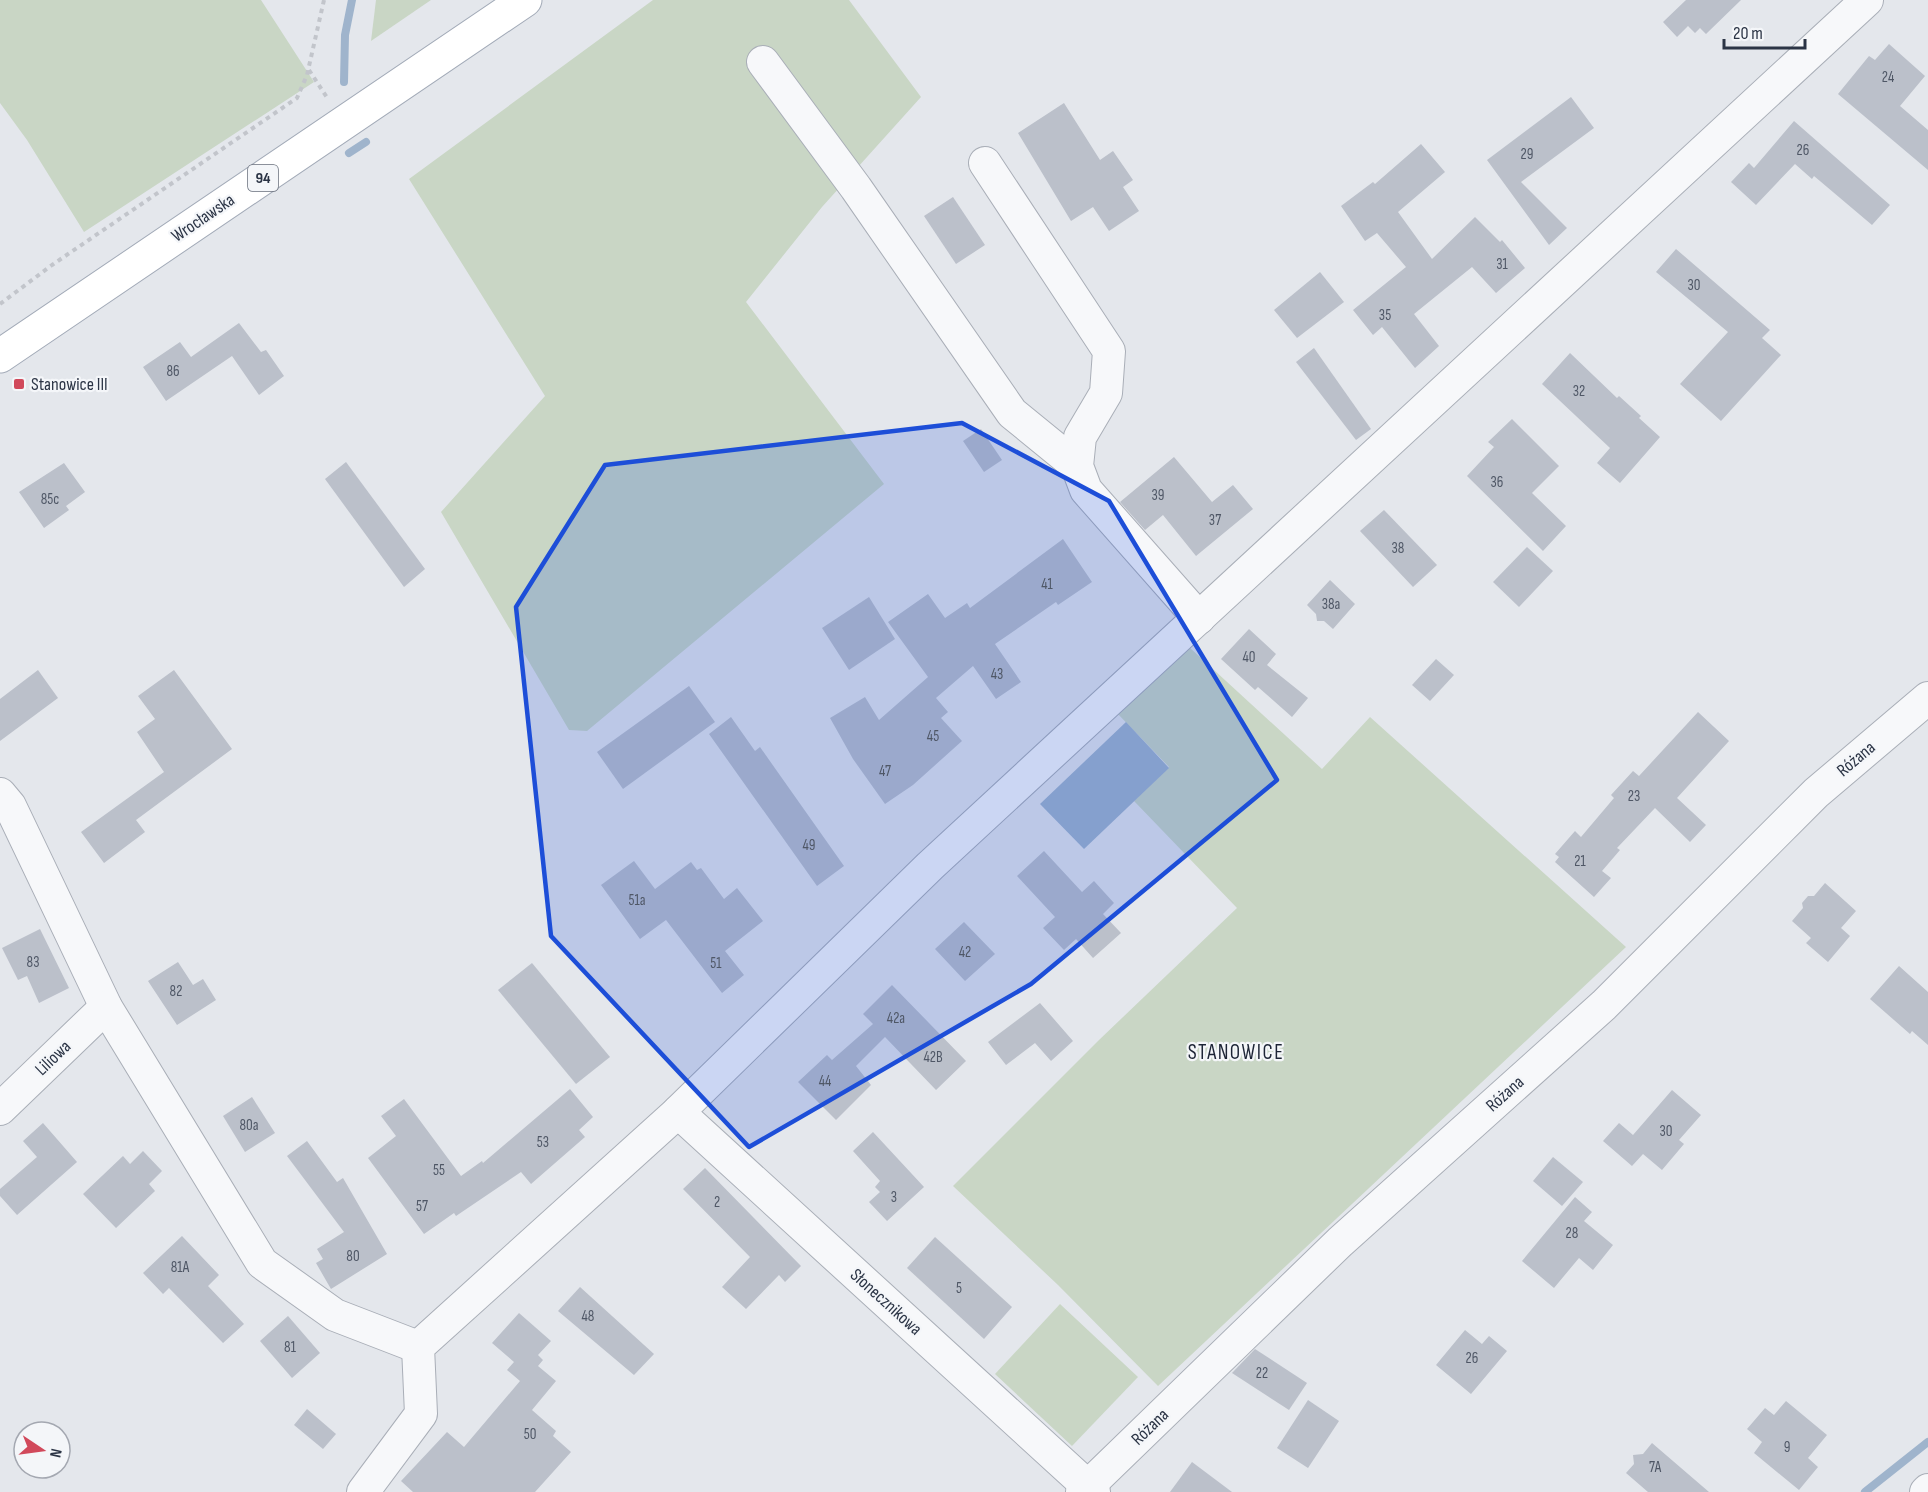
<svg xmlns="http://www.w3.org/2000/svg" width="1928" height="1492" font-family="'Sofia Sans Condensed',sans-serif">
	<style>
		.green { fill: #c9d6c5 }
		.water { fill: #9fb4cc }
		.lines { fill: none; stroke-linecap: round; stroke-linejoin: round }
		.stream { stroke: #9fb4cc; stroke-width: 8 }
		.building { fill: #bbc0ca }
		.minor-casing { stroke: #a9aeb7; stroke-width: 34 }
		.major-casing { stroke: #a3abb8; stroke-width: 35 }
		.path { stroke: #c2c5cb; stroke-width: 4; stroke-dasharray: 4.5 4.5; stroke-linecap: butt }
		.minor { stroke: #f7f8fa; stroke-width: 32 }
		.major { stroke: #fff; stroke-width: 33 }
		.marked { fill: #1d4ed8; fill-opacity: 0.2; stroke: #1d4ed8; stroke-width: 4.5; stroke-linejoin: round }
		.poi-dot { fill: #d1495b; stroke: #f4f6f9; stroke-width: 2 }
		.labels { text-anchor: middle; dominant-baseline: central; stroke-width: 4.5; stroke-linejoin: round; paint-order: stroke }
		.number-label { font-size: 15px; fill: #4f5766 }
		.shield { fill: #f4f6f9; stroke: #676e7b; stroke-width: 1.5 }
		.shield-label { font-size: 16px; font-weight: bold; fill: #2b3445 }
		.street-label { font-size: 18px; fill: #2b3445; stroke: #f4f6f9 }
		.poi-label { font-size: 18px; fill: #2b3445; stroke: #f4f6f9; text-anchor: start }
		.quarter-label { font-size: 21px; letter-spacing: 1.5px; fill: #1d2536; stroke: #f4f6f9 }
	</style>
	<rect width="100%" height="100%" fill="#e4e7ec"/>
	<g class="green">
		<polygon points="0,0 261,0 314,82 84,232 27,140 0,103"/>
		<polygon points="376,0 431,0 371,41"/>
		<polygon points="653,0 849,0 921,97 822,207 746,302 884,484 587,731 569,730 441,512 545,396 409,179"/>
		<polygon points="1189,647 1322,769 1370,717 1626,947 1158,1386 1058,1285 953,1186 1099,1040 1237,908 1134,801 1169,767 1116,712"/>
		<polygon points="1060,1304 1138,1377 1072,1446 995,1374"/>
	</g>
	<polygon class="water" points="1126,722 1169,768 1084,849 1040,804"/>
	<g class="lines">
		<g class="stream">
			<polyline points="344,82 345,35 352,0"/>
			<polyline points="349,153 366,142"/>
			<polyline points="1865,1492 1928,1442"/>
		</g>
	</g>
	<g class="building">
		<polygon points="1686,0 1741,0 1706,34 1700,28 1695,33 1688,26 1677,37 1663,22"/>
		<polygon points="1889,44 1925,76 1900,106 1928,130 1928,170 1838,94 1869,56 1875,60"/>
		<polygon points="1571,97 1594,128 1521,182 1567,228 1549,245 1487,160"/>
		<polygon points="1064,103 1100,160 1113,151 1133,180 1123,187 1139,211 1109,231 1093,207 1071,221 1018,133"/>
		<polygon points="1794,121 1890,205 1872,225 1814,176 1812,179 1795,164 1756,205 1731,182 1749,163 1754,168"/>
		<polygon points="1421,144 1445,172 1398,212 1432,259 1475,217 1500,242 1502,240 1525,268 1496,293 1472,267 1414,314 1439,346 1415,368 1382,327 1373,335 1353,310 1406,267 1377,233 1365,241 1341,206 1373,182 1375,184"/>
		<polygon points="953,197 985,245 956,264 924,216"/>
		<polygon points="1676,249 1770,330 1762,338 1781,355 1721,421 1680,384 1728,332 1656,272"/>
		<polygon points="1320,272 1344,302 1297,338 1274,310"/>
		<polygon points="239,323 261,352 266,350 284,376 259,395 232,356 166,401 143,367 180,342 191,357"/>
		<polygon points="1314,348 1371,429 1356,440 1296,362"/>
		<polygon points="1570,353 1617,398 1619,396 1641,416 1639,418 1660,437 1620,483 1597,463 1610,448 1542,384"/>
		<polygon points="1512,419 1559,466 1532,493 1566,526 1543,551 1467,476 1494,447 1488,442"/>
		<polygon points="981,429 1002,460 984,472 963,441"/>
		<polygon points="1174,457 1212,502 1233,485 1253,509 1196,556 1163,515 1145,530 1120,502"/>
		<polygon points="346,462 425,569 404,587 325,479"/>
		<polygon points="64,463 85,492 66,506 69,510 44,528 19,492"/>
		<polygon points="1384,510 1437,565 1413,587 1360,531"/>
		<polygon points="1063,539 1092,582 1058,605 1056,602 995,644 1021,682 996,699 973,666 936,698 948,712 941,718 962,741 913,785 885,804 853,759 830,718 865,697 879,720 928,677 888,622 928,594 945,618 967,603 970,608"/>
		<polygon points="1527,547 1553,571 1519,607 1493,582"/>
		<polygon points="1330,580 1355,604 1333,629 1324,621 1317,621 1316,614 1307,605"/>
		<polygon points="869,597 895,639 849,670 822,628"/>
		<polygon points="1249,629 1276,654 1267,665 1308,698 1292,717 1258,687 1255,690 1221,659"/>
		<polygon points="1436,659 1454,675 1430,701 1412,685"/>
		<polygon points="38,670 58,698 0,741 0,699"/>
		<polygon points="174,670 232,749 136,820 145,832 104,863 81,832 164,772 137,732 155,719 138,696"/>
		<polygon points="689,686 715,722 623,789 597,752"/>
		<polygon points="1698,712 1729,741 1677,798 1706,825 1690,842 1655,808 1617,848 1620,850 1602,871 1611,878 1594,897 1555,862 1559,857 1555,854 1575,831 1581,837 1614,798 1611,795 1633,771 1639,776"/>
		<polygon points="731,717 755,751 760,747 844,866 817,886 709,734"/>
		<polygon points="1044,851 1082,892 1094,881 1114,903 1103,914 1121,933 1093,958 1076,939 1064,950 1043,928 1055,917 1017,876"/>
		<polygon points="634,861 655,889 691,862 697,870 701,868 724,899 737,888 763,921 725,951 744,975 722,993 666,920 640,939 601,885"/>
		<polygon points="1825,883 1856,911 1841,928 1850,936 1828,962 1806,943 1811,938 1792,921 1803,908 1802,903 1808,896 1814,896"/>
		<polygon points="964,922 995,954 965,981 935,949"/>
		<polygon points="40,929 69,988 39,1003 27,976 18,980 2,948"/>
		<polygon points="178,962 193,985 203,979 216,1000 177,1025 148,981"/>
		<polygon points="532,963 610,1057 576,1084 498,990"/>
		<polygon points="1899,966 1928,992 1928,1045 1912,1031 1910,1034 1870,999"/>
		<polygon points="892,985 966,1061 936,1090 885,1037 856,1066 871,1085 836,1120 798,1082 827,1055 832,1060 873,1024 863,1014"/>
		<polygon points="1040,1003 1073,1041 1051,1061 1035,1043 1006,1065 988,1042"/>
		<polygon points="570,1089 593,1117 579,1130 585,1137 531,1184 521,1172 456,1216 454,1213 424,1234 368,1158 396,1136 381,1116 404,1099 461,1176 482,1161 483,1163"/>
		<polygon points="1672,1090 1701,1115 1679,1140 1684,1144 1662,1170 1643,1154 1632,1166 1603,1141 1619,1123 1633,1135"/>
		<polygon points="252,1097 275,1133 245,1152 223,1116"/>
		<polygon points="43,1123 77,1162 17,1215 0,1196 0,1189 37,1157 23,1141"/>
		<polygon points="873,1132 924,1187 887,1221 869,1202 880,1192 875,1187 880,1181 853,1151"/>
		<polygon points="307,1141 337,1182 343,1178 387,1254 331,1289 316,1263 323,1259 317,1249 344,1232 287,1156"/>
		<polygon points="143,1151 162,1171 149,1184 155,1191 116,1228 83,1194 123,1156 130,1164"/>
		<polygon points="1553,1157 1583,1182 1562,1206 1533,1181"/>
		<polygon points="705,1168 801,1266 785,1282 779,1275 746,1309 722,1287 750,1257 683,1189"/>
		<polygon points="1575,1197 1592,1212 1584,1221 1613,1245 1593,1270 1579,1258 1554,1288 1522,1261"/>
		<polygon points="182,1236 219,1275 208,1286 244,1324 223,1343 169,1288 163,1294 143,1273"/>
		<polygon points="935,1237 1012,1307 984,1339 907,1268"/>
		<polygon points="580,1287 654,1354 634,1375 558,1311"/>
		<polygon points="519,1313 551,1341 538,1355 543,1360 538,1366 556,1381 532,1410 556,1431 553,1436 571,1452 535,1492 413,1492 401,1481 447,1432 464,1447 520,1381 507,1370 514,1362 492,1343"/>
		<polygon points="288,1316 320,1353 292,1378 260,1341"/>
		<polygon points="1465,1330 1482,1344 1489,1336 1507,1351 1471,1394 1436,1365"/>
		<polygon points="1255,1349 1307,1383 1289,1410 1232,1373"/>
		<polygon points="1308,1400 1339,1421 1308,1468 1277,1448"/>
		<polygon points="1786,1401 1827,1435 1808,1458 1818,1467 1799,1490 1754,1453 1762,1442 1747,1429 1765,1408 1774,1415"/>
		<polygon points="307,1409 336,1434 323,1449 294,1425"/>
		<polygon points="1652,1443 1709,1492 1648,1492 1626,1473 1634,1464 1633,1455 1643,1454"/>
		<polygon points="1192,1462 1232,1492 1170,1492"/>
	</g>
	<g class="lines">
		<defs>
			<g id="minor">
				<polyline points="763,62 856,188 1012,413 1077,466"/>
				<polyline points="985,163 1109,351 1106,393 1080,437 1077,466 1086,490 1199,618"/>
				<polyline points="0,794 10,806 106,1007 262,1263 335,1315 418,1347"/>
				<polyline points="0,1109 106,1007"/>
				<polyline points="678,1112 1094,1492"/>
				<polyline points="363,1492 421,1414 418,1347 678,1112 930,866 1867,0"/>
				<polyline points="1082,1492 1340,1242 1604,1005 1816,793 1928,698"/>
				<polyline points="1926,1492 1928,1490"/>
			</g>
			<polyline id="major" points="0,356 525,0"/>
		</defs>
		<use href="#minor" class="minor-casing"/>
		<use href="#major" class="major-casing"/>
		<g class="path">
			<polyline points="309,70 328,99"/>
			<polyline points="0,304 52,265 297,98 307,75 324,0"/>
		</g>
		<use href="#minor" class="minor"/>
		<use href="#major" class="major"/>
	</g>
	<path class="marked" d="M962,423L1109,501L1277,780L1031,984L749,1147L551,936L516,607L605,465Z"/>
	<rect class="poi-dot" x="13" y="378" width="12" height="12" rx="3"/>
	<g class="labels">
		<g class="number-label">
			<text x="1888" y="77">24</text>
			<text x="1803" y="150">26</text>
			<text x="1527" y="154">29</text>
			<text x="1502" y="264">31</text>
			<text x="1694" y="285">30</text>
			<text x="1385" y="315">35</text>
			<text x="173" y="371">86</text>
			<text x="1579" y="391">32</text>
			<text x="1497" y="482">36</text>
			<text x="1158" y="495">39</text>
			<text x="50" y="499">85c</text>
			<text x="1215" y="520">37</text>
			<text x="1398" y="548">38</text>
			<text x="1047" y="584">41</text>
			<text x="1331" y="604">38a</text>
			<text x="1249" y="657">40</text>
			<text x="997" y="674">43</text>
			<text x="933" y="736">45</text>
			<text x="885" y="771">47</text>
			<text x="1634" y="796">23</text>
			<text x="809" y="845">49</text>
			<text x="1580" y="861">21</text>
			<text x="637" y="900">51a</text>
			<text x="965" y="952">42</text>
			<text x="33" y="962">83</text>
			<text x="716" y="963">51</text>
			<text x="176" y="991">82</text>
			<text x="896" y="1018">42a</text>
			<text x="933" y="1057">42B</text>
			<text x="825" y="1081">44</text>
			<text x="249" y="1125">80a</text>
			<text x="1666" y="1131">30</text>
			<text x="543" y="1142">53</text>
			<text x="439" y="1170">55</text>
			<text x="894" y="1197">3</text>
			<text x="717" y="1202">2</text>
			<text x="422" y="1206">57</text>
			<text x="1572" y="1233">28</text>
			<text x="353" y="1256">80</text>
			<text x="180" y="1267">81A</text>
			<text x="959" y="1288">5</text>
			<text x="588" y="1316">48</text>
			<text x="290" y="1347">81</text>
			<text x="1472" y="1358">26</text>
			<text x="1262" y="1373">22</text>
			<text x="530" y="1434">50</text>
			<text x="1787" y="1447">9</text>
			<text x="1655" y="1467">7A</text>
		</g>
		<rect class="shield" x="248" y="165" width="30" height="26" rx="4.5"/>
		<g class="shield-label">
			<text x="263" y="178">94</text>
		</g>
		<g class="street-label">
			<text transform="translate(203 218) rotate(-34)">Wrocławska</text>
			<text transform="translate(1856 759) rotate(-40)">Różana</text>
			<text transform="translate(53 1058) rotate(-44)">Liliowa</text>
			<text transform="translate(1505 1094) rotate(-42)">Różana</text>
			<text transform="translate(886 1302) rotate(42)">Słonecznikowa</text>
			<text transform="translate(1150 1427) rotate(-44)">Różana</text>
		</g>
		<g class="poi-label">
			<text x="31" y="384">Stanowice III</text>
		</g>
		<g class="quarter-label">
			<text x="1236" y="1052">STANOWICE</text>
		</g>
	</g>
	<g transform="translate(42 1450) rotate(103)"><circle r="28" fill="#f4f6f9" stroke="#a4a8b1" stroke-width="1.5"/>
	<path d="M0-4.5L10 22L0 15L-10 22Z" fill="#d1495b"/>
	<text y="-9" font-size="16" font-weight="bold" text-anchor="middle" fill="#2b3445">N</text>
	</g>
	<path d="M1724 39v9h81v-9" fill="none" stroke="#2b3445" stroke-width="3"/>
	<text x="1733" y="39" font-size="18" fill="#2b3445" stroke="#f4f6f9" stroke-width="4.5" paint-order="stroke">20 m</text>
</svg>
